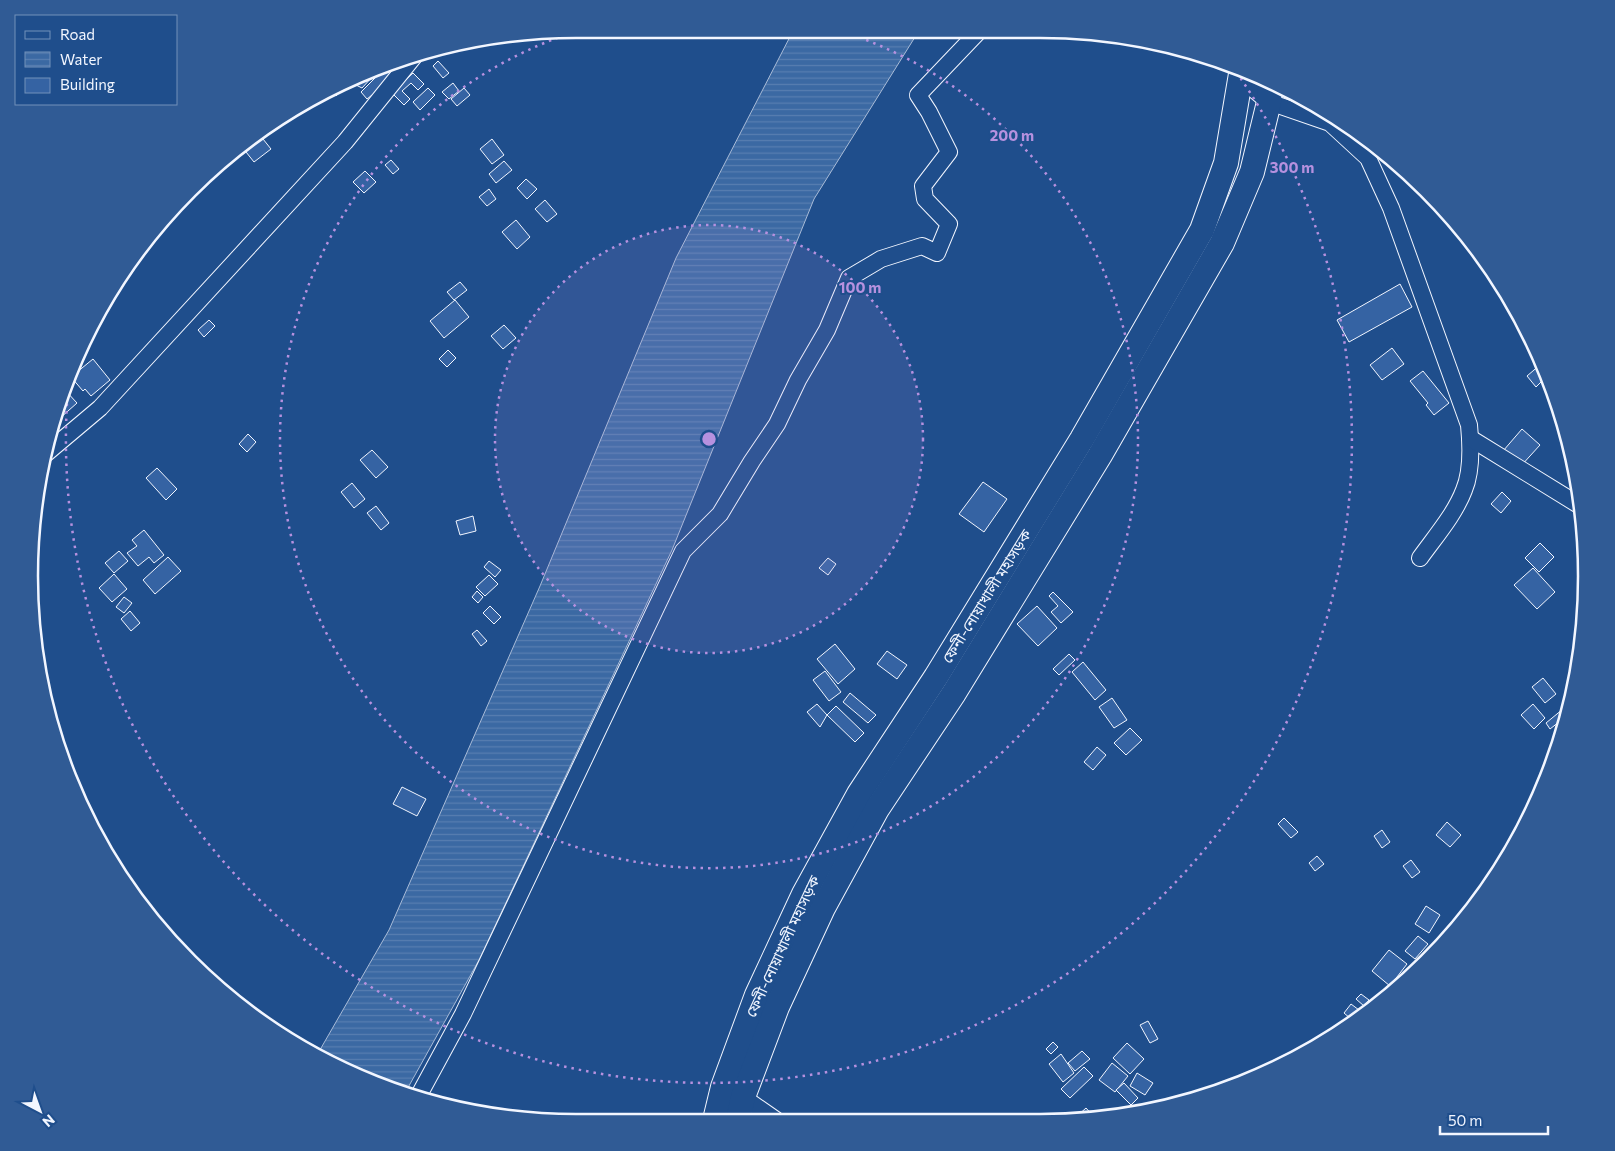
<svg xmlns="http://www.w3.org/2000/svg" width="1615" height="1151" font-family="Commissioner,'Noto Sans Bengali',sans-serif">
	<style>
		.water { fill: url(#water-rules); stroke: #a8bbd7 }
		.building { fill: #3563a3; stroke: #f2f6ff }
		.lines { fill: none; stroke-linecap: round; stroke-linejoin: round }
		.minor-casing { stroke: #f2f6ff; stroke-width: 18 }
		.highway-casing { stroke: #f2f6ff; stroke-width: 26 }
		.minor { stroke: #1f4e8c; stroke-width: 16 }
		.highway { stroke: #1f4e8c; stroke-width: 24 }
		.ring { fill: none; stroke: #b691df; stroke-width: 2.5; stroke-dasharray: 2.5 5 }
		.labels { text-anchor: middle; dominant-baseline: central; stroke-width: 4; stroke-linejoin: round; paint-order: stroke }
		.street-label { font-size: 15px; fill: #f2f6ff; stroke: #1f4e8c }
		.rim { fill: none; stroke: #f2f6ff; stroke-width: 2.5 }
		.centre { fill: #b691df; stroke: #1f4e8c; stroke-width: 2.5 }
		.ring-label { font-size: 15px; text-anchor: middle; font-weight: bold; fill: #b691df; stroke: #1f4e8c; stroke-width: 4; stroke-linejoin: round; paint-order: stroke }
	</style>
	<defs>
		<pattern id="water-rules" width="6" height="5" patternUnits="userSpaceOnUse" patternTransform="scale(1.25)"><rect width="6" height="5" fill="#3b69a3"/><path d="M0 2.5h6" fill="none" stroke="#587fb1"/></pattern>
	</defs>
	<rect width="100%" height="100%" fill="#1f4e8c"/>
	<polygon class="water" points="794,29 920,29 814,199 672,550 479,960 405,1093 333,1066 317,1055 389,930 540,586 676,258"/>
	<g class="building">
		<polygon points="438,61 449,73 443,78 433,66"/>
		<polygon points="388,65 397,75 367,99 361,92"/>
		<polygon points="366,73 373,76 362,88 356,85 361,75"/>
		<polygon points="413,73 424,84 418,90 411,83 402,91 410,99 404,105 392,93"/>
		<polygon points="351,78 336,96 328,88 334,85"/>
		<polygon points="453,83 459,91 449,99 442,92"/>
		<polygon points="428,88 435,95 420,110 413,102"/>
		<polygon points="464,88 470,95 457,106 451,99"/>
		<polygon points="259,134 271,149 254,162 242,147"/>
		<polygon points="492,139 504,155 492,164 480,149"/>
		<polygon points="391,160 399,169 393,174 385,165"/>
		<polygon points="504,161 512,170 496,183 489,174"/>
		<polygon points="365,171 376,182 364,193 353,182"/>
		<polygon points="526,179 537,189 527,199 517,188"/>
		<polygon points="489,189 496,199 487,206 479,197"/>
		<polygon points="545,200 557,214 547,222 535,209"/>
		<polygon points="516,220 530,237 517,249 502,232"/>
		<polygon points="460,282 467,290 454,300 447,292"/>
		<polygon points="1400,284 1412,307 1349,342 1337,320"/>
		<polygon points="455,300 469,317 444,338 430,321"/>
		<polygon points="209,320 215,326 204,337 198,330"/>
		<polygon points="504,325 516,338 503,349 491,336"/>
		<polygon points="1392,348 1404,364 1382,380 1370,365"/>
		<polygon points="448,350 456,358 447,367 439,359"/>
		<polygon points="93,359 110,380 91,396 85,389 83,391 71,377"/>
		<polygon points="1541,364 1554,393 1553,394 1542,381 1536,387 1527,376"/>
		<polygon points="1423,371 1449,403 1434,415 1426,405 1428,403 1410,381"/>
		<polygon points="64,389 77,403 59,419 55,415"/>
		<polygon points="1522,429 1540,445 1520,467 1503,451"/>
		<polygon points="248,434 256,442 247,452 239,444"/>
		<polygon points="372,450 388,467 376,478 360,460"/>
		<polygon points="157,468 177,489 166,500 146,478"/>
		<polygon points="983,482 1007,499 984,532 959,514"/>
		<polygon points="352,483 365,499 354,508 341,492"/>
		<polygon points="1502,492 1511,501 1501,513 1491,504"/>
		<polygon points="376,506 389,523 381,530 367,513"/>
		<polygon points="473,516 476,531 460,535 456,521"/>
		<polygon points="144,530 164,555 154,563 149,557 138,566 127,553 137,546 132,540"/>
		<polygon points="1540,543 1554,557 1539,572 1525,558"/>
		<polygon points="119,551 128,561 114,573 105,563"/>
		<polygon points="168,557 181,571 155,594 143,580"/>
		<polygon points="828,558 836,564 828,575 819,568"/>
		<polygon points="489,561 501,570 495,577 484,567"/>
		<polygon points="1533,568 1555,592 1537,609 1514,585"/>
		<polygon points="114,574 127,589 112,602 99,588"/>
		<polygon points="489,575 498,584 485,596 476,587"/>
		<polygon points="477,591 483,597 478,603 472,597"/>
		<polygon points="1053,592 1073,612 1061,623 1051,612 1058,606 1049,596"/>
		<polygon points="124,597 132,603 124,613 116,607"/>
		<polygon points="490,606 501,617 494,624 483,613"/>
		<polygon points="1037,606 1057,628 1038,646 1017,624"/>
		<polygon points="130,611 140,623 131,631 121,619"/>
		<polygon points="477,630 487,641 481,646 472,634"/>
		<polygon points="835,644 855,669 838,684 817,659"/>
		<polygon points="887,651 907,665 897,679 877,664"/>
		<polygon points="1069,654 1075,660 1059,675 1053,669"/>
		<polygon points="1083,662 1106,690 1095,700 1072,672"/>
		<polygon points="825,671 841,692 829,701 813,680"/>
		<polygon points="1543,678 1556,694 1545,703 1532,687"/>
		<polygon points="850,693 876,715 868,723 843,702"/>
		<polygon points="1112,698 1127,720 1114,728 1099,707"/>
		<polygon points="817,704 827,715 820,727 807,712"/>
		<polygon points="1533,704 1545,718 1534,729 1521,715"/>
		<polygon points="836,706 864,733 855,742 827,715"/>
		<polygon points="1563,709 1568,715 1550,729 1546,723"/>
		<polygon points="1130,728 1142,740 1126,755 1114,743"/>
		<polygon points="1097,747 1106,755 1093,770 1084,762"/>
		<polygon points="402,787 426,799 417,816 393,804"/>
		<polygon points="1284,818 1298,832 1291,838 1278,824"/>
		<polygon points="1447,822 1461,835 1450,847 1436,835"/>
		<polygon points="1382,830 1390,842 1382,848 1374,836"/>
		<polygon points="1317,856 1324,864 1315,871 1309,863"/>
		<polygon points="1411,860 1420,872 1412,878 1403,866"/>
		<polygon points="1426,906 1440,915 1429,933 1415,924"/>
		<polygon points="1418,936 1428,944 1415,959 1405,951"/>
		<polygon points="1389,950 1407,964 1390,986 1372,971"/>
		<polygon points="1361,994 1369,1000 1364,1006 1356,999"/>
		<polygon points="1351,1004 1359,1010 1351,1019 1344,1013"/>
		<polygon points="1148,1021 1158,1039 1150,1043 1140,1025"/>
		<polygon points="1053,1042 1058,1047 1051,1054 1046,1049"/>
		<polygon points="1127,1043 1144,1059 1130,1074 1113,1058"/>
		<polygon points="1082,1051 1090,1059 1075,1071 1068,1063"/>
		<polygon points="1061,1054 1074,1073 1063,1082 1049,1064"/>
		<polygon points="1112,1063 1128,1076 1115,1092 1099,1080"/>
		<polygon points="1084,1067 1093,1076 1070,1098 1061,1089"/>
		<polygon points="1137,1073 1153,1083 1145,1095 1130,1086"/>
		<polygon points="1124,1083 1138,1098 1131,1105 1116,1090"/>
		<polygon points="1139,1105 1144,1111 1131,1114 1130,1112"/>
		<polygon points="1086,1108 1095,1118 1077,1118 1076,1117"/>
	</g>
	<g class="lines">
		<defs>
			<g id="minor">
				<path d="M1241,79L1269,102L1330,123L1368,158L1391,208L1469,425C1471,445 1472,471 1464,490C1455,514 1435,537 1420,558"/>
				<polyline points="1470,438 1582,507"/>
				<polyline points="43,456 100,408 345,142 416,54"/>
				<polyline points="739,1091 743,1097 776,1120"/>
				<polyline points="418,1097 463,1014 683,551 720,514 752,461 777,424 798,380 827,330 849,278 881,259 922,246 937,253 949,224 925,199 923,186 949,152 929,112 918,95 981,29"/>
			</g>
			<g id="highway">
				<polyline points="715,1120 723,1087 757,995 804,894 859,794 936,677 1082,439 1202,230 1226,163 1242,68"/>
				<polyline points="738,1120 743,1097 777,1007 823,908 877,809 954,693 1100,455 1222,243 1252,172 1269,102 1270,81"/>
			</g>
		</defs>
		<use href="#minor" class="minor-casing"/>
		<use href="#highway" class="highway-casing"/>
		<use href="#minor" class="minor"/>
		<use href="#highway" class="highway"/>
	</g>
	<circle cx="709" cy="439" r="214" fill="#b691df" fill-opacity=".12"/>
	<g class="ring">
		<circle cx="709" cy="439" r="214"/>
		<path d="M838 30A429 429 0 1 1 580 30"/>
		<path d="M1232 66A643 643 0 1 1 69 377"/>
	</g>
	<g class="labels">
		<g class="street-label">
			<text transform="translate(986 596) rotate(-58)">ফেনী-নোয়াখালী মহাসড়ক</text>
			<text transform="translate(782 946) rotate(-65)">ফেনী-নোয়াখালী মহাসড়ক</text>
		</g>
	</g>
	<path d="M0 0H1615V1151H0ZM576 38H1040A538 538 0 0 1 1578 576V576A538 538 0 0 1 1040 1114H576A538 538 0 0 1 38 576V576A538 538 0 0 1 576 38Z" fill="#305b95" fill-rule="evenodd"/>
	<path class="rim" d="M576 38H1040A538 538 0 0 1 1578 576V576A538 538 0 0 1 1040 1114H576A538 538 0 0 1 38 576V576A538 538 0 0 1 576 38Z"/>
	<circle cx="709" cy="439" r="8" class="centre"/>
	<g class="ring-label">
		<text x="1012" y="141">200 m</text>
		<text x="1292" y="173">300 m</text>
		<text x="860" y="293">100 m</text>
	</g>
	<rect x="15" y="15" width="162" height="90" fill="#1f4e8c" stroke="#7391ba"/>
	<rect x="25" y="31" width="25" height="8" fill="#1f4e8c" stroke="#7391ba"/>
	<text x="60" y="40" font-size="15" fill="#f2f6ff">Road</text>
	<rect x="25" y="52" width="25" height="15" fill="url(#water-rules)" stroke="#7391ba"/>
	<text x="60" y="65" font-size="15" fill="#f2f6ff">Water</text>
	<rect x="25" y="78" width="25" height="15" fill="#3563a3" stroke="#7391ba"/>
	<text x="60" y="90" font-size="15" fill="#f2f6ff">Building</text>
	<g transform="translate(40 1111) rotate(139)" stroke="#1f4e8c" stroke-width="4" paint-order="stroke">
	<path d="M0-4L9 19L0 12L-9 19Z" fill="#f2f6ff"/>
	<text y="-8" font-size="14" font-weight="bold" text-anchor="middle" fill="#f2f6ff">N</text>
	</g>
	<path d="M1440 1126v8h108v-8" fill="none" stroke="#f2f6ff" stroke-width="2.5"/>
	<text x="1448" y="1126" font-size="15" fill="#f2f6ff" stroke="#1f4e8c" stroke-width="4" paint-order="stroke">50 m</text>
</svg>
